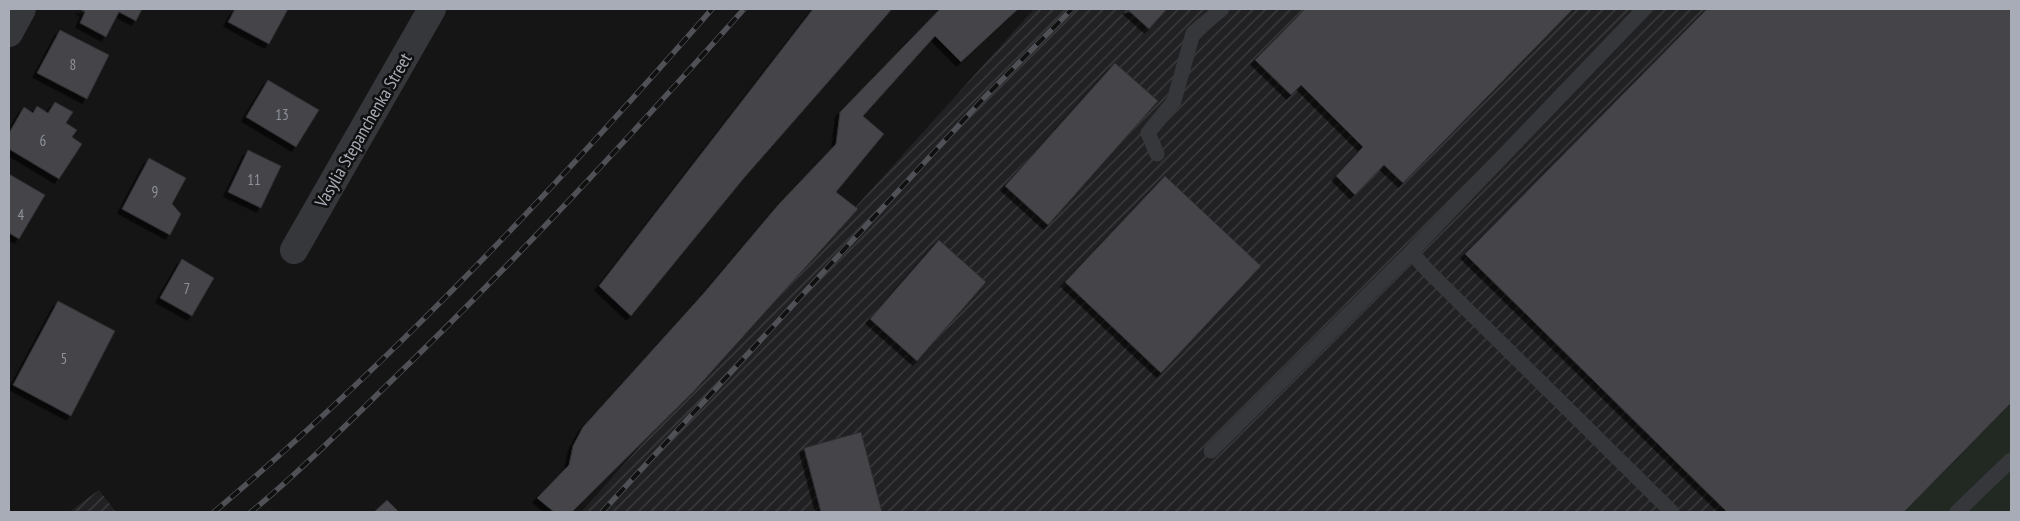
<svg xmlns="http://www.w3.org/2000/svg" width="2020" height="521" font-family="'PT Sans Narrow',sans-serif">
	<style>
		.industrial { fill: url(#industrial-furrows) }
		.grass { fill: #212922 }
		.building { fill: #444549; stroke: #2f2f32; filter: url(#shadow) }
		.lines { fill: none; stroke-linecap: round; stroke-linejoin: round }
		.lane { stroke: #36373b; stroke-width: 15 }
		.street { stroke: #36373b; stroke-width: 28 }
		.rail-casing { stroke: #4f5156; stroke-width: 5.5 }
		.rail { stroke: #101011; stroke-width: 4; stroke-dasharray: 11; stroke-linecap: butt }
		.labels { text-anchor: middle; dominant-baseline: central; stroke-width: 5; stroke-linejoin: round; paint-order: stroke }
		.number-label { font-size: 15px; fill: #8e929b }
		.street-label { font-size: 18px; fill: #a7acb6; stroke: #101011 }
	</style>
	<defs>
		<pattern id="industrial-furrows" width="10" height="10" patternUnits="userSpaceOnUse" patternTransform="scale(1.25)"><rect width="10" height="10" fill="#212123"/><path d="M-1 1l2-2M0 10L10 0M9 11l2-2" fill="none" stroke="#3e3f41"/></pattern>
		<filter id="shadow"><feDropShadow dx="-4.5" dy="4.5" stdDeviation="0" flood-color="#0009"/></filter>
	</defs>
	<rect width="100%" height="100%" fill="#151516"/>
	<g class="industrial">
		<polygon points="1034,9 2011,9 2011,512 581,512"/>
		<polygon points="99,490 116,512 69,512"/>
	</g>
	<polygon class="grass" points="2011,402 2011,512 1899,512"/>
	<g class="building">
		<polygon points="80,9 142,9 136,21 119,12 106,37 80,23 85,12"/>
		<polygon points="235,9 288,9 269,44 228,22"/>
		<polygon points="813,9 892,9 744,178 631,316 599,286"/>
		<polygon points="940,9 1018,9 961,62 935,36 863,116 884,134 836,192 858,209 694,391 572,512 554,512 537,498 569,465 573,446 583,427 703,294 778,205 836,144 840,112"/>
		<polygon points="1127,9 1167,9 1149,29"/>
		<polygon points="1305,9 1573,9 1403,183 1384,165 1355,195 1336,176 1363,147 1301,85 1291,95 1255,60"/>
		<polygon points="1707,9 2011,9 2011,403 1904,512 1727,512 1465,254"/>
		<polygon points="60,30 109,55 87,99 37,73"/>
		<polygon points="1115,63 1158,101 1048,225 1005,186"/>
		<polygon points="268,80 319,110 296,147 246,117"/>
		<polygon points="55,102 73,112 66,123 77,130 72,137 82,144 59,179 9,149 9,133 24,107 33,113 37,106 48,113"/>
		<polygon points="248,150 281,166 261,208 228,192"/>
		<polygon points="149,158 186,178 172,204 181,214 170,235 122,209"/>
		<polygon points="9,174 45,195 19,239 9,233"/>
		<polygon points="1165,176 1261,266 1161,373 1065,282"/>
		<polygon points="939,240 986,282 917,361 870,319"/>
		<polygon points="182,259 214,278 192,316 160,298"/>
		<polygon points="58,301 115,331 71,416 13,385"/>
		<polygon points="861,432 882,512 821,512 804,448"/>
		<polygon points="387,500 399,512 374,512"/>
	</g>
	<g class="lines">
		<g class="lane">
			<polyline points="1644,9 1411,252 1428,271 1672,512"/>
			<polyline points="1157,154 1148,133 1174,101 1193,33 1222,9"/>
			<polyline points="1211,451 1411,252"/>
			<polyline points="1957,512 2011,460"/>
		</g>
		<g class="street">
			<polyline points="9,33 22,9"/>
			<polyline points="294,250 432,9"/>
		</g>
		<defs>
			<g id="rail">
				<path d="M214,512C394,360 557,186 712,9"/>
				<path d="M251,512C298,473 341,430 384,388C510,267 628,139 744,9"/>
				<polyline points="602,512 983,99 1072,9"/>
			</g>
		</defs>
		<use href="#rail" class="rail-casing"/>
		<use href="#rail" class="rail"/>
	</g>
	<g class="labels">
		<g class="number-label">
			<text x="73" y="64">8</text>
			<text x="282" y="114">13</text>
			<text x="43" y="140">6</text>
			<text x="254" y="179">11</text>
			<text x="155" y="191">9</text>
			<text x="21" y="214">4</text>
			<text x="187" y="288">7</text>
			<text x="64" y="358">5</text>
		</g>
		<g class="street-label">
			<text transform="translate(363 130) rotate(-60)">Vasylia Stepanchenka Street</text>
		</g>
	</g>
	<rect width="2020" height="521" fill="none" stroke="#a7acb6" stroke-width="20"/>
</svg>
